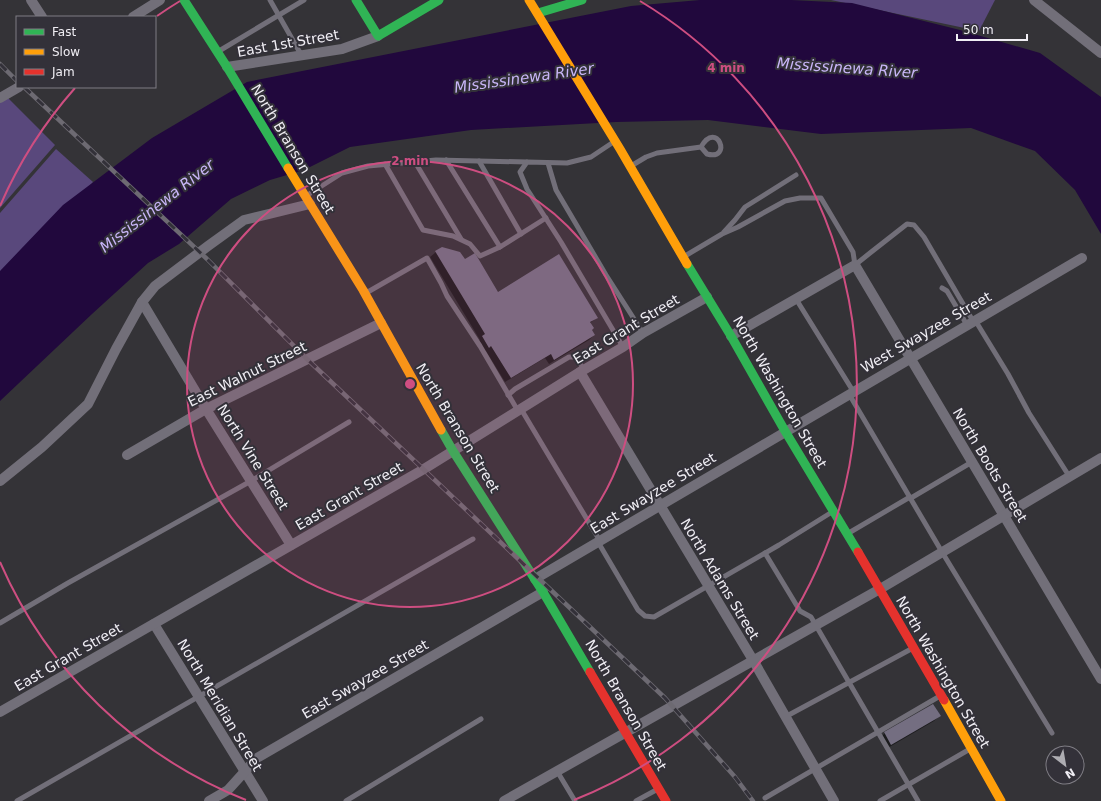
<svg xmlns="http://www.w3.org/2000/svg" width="1101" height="801" font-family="'DejaVu Sans',sans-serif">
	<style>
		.green { fill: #59487c }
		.water { fill: #21083d }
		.shadow { fill: #0007 }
		.building { fill: #746e81 }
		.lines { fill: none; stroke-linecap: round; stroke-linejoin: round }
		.lane { stroke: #726f79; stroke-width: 5 }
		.street { stroke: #726f79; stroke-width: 10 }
		.fast { stroke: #30b455; stroke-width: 9 }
		.slow { stroke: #ff9f0a; stroke-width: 9 }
		.jam { stroke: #e5322d; stroke-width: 9 }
		.rail-casing { stroke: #6d6a72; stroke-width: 4.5 }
		.rail { stroke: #333139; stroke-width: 3; stroke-dasharray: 9; stroke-linecap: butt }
		.ring { fill: none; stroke: #ce4e81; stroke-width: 2 }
		.labels { text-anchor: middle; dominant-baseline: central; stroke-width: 4; stroke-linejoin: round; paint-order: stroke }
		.street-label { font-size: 14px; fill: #f0eef4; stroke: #333139 }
		.water-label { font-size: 15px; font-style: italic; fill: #c9b6f8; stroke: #333139 }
		.centre { fill: #ce4e81; stroke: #333139; stroke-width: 2 }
		.ring-label { font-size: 12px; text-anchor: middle; font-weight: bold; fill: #ce4e81; stroke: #333139; stroke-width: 4; stroke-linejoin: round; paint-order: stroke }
	</style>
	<rect width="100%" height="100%" fill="#343337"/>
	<g class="green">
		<polygon points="831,0 995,0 979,31"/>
		<polygon points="5,95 55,145 0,208 0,99"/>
		<polygon points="56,149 93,182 0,291 0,213"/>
	</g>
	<polygon class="water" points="700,0 791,0 852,3 960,30 1040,53 1101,97 1101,234 1075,190 1035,151 971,128 821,134 708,120 616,122 471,130 350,147 304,170 270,180 231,199 179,244 148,263 92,314 0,401 0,271 63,205 152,138 247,82 631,6"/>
	<g class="shadow">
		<polygon points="443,248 464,260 498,293 597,318 590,323 591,330 594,335 589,340 549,364 545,358 505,382 486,351 483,352 477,342 480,340 430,257 436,252"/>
		<polygon points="939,716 934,721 886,749 880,738 885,733"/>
	</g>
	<g class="building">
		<polygon points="442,247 460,252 465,259 475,253 498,292 559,254 598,318 590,322 594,328 592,330 595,335 554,360 551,354 511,378 491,346 489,348 482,336 485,334 435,251"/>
		<polygon points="933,704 941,716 891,745 884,732"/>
	</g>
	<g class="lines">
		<g class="lane">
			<polyline points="270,0 299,51 302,54"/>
			<polyline points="219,51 304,0"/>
			<polyline points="615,141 591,157 567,163 527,162 520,172 527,189 561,242 623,347"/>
			<polyline points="446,160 500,247"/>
			<polyline points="479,161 521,234"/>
			<polyline points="415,162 461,239"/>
			<polyline points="548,163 556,190 606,275 643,333"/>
			<polyline points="385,164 423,230 453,236 470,244 480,256 500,247 546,218"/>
			<path d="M631,166L646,157L657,153L701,147L707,154C733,161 717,119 701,147"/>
			<polyline points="306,196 342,173 368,166 436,160 527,162"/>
			<polyline points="724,232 735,220 745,207 796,175"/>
			<polyline points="685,256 722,234 738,227 785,201 800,198 821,198 853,252 855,265"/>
			<polyline points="855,265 870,253 907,224 914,225 924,237 973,321"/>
			<polyline points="942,288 947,291 967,325"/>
			<polyline points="366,293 427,258 441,283 447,296 480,346 518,411"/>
			<polyline points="796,299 853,391"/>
			<polyline points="975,320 1008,374 1029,413 1069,476"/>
			<polyline points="849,394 942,552 1052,733"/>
			<polyline points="508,395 515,389 569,357 576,357 584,370"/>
			<polyline points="521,409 555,466 600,541"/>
			<polyline points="911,498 972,462"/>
			<polyline points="847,534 910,497"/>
			<polyline points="598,542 638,610 645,616 654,617 779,545 832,512"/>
			<polyline points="765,553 800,611 811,617 918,801"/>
			<polyline points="0,623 68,583 251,481 349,422"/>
			<polyline points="785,717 913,648"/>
			<polyline points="557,771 575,801"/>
			<polyline points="765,798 940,696"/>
			<polyline points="17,801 473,539"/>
			<polyline points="346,801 481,719"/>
			<polyline points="636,801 658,789"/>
			<polyline points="880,801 970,749"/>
		</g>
		<g class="street">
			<polyline points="31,0 42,17"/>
			<polyline points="1034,0 1101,53"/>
			<polyline points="133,17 160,0"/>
			<polyline points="227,67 342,49 378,36"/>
			<polyline points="0,98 19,87"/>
			<polyline points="142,302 206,409 291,545"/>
			<polyline points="731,336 855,265 1101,679"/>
			<polyline points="580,372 753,660 834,801"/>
			<polyline points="127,455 206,409 381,323"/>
			<polyline points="0,481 42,447 88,404 116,349 142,302 155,286 208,246 244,220 310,204"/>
			<polyline points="535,579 1082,258"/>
			<polyline points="154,624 263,801"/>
			<polyline points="0,712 424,469 580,372 623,347 643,333 707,297"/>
			<polyline points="209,801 228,790 257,758 543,592"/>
			<polyline points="504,801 880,589 1101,458"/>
		</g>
		<g class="fast">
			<polyline points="184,0 227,67 288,168"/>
			<polyline points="356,0 378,36 439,0"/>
			<polyline points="538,13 582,0"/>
			<polyline points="687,264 731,336 785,431 858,552"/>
			<polyline points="441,430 453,451 543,592 590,672"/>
		</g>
		<g class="slow">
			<polyline points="529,0 620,149 687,264"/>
			<polyline points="288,168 363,290 441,430"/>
			<polyline points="944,700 1001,801"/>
		</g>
		<g class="jam">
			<polyline points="858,552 944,700"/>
			<polyline points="590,672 666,801"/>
		</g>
		<defs>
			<g id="rail">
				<polyline points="0,64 17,81"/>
				<polyline points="24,87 207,259 308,360 665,698 735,777 753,801"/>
			</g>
		</defs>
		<use href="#rail" class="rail-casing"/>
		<use href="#rail" class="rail"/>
	</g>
	<circle cx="410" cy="384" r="223" fill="#ce4e81" fill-opacity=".12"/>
	<g class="ring">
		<circle cx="410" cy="384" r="223"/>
		<path d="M246 800A447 447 0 0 1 0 562M0 206A447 447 0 0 1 75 88M157 16A447 447 0 0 1 180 1M640 1A447 447 0 0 1 574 800"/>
	</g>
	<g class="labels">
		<g class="street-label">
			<text transform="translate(288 43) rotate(-10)">East 1st Street</text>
			<text transform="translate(293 149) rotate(59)">North Branson Street</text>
			<text transform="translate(626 329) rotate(-31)">East Grant Street</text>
			<text transform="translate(926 332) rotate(-30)">West Swayzee Street</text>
			<text transform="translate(247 374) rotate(-26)">East Walnut Street</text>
			<text transform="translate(780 392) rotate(60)">North Washington Street</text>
			<text transform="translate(458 428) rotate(59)">North Branson Street</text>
			<text transform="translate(253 457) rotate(58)">North Vine Street</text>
			<text transform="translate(990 465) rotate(59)">North Boots Street</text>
			<text transform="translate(653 493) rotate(-31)">East Swayzee Street</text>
			<text transform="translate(349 496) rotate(-30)">East Grant Street</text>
			<text transform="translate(720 579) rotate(59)">North Adams Street</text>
			<text transform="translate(68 657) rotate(-30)">East Grant Street</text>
			<text transform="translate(943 672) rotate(60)">North Washington Street</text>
			<text transform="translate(365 679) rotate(-30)">East Swayzee Street</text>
			<text transform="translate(220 705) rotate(59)">North Meridian Street</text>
			<text transform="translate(626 705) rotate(60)">North Branson Street</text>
		</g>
		<g class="water-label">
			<text transform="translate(847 68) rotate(4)">Mississinewa River</text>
			<text transform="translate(524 78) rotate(-8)">Mississinewa River</text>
			<text transform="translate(157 206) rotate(-38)">Mississinewa River</text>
		</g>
	</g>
	<circle cx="410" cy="384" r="6" class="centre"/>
	<g class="ring-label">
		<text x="726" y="72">4 min</text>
		<text x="410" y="165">2 min</text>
	</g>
	<rect x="16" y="16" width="140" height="72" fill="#333139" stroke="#7f7d84"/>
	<rect x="24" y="29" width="20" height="6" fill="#30b455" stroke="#7f7d84"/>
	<text x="52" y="36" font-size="12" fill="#f0eef4">Fast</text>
	<rect x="24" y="49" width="20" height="6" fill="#ff9f0a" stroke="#7f7d84"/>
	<text x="52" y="56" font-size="12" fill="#f0eef4">Slow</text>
	<rect x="24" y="69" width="20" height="6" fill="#e5322d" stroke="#7f7d84"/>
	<text x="52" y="76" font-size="12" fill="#f0eef4">Jam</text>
	<g transform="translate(1065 765) rotate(149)"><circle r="19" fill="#333139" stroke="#7f7d84"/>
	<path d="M0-3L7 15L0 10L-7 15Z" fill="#aeadb2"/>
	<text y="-6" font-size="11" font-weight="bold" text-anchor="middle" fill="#f0eef4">N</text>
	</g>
	<path d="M957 34v6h70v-6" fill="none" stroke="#f0eef4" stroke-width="2"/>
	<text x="963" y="34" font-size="12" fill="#f0eef4" stroke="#333139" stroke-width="3" paint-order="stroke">50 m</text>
</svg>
